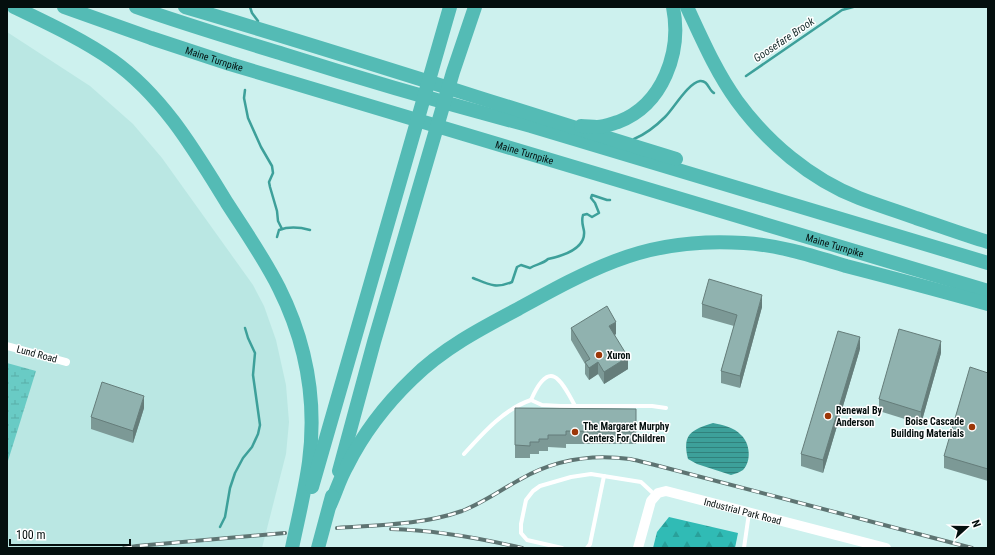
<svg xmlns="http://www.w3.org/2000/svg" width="995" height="555" font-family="'Roboto Condensed',sans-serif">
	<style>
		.built { fill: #bae7e3 }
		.forest { fill: url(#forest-firs) }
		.wetland { fill: url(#wetland-marsh) }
		.water { fill: url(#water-rules) }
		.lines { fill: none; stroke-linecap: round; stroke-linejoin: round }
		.stream { stroke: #3da09a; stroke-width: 2.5 }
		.service { stroke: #fff; stroke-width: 4 }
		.minor { stroke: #fff; stroke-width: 8 }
		.tertiary { stroke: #fff; stroke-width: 10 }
		.motorway { stroke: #54bbb5; stroke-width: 14 }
		.rail-casing { stroke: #5e7472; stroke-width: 4 }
		.rail { stroke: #fff; stroke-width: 2.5; stroke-dasharray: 8; stroke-linecap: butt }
		.wall { fill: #7c9996 }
		.shaded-wall { fill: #657d7a }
		.building { fill: #90b2af; stroke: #657d7a }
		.poi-dot { fill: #9c3708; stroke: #fff; stroke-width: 1.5 }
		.labels { text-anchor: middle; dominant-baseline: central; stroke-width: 3; stroke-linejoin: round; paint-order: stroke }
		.street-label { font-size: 10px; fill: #040f0e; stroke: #fff }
		.poi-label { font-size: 10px; font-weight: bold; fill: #040f0e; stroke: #fff; text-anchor: start }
		.water-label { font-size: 11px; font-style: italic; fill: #1a302f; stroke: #fff }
	</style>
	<defs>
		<pattern id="forest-firs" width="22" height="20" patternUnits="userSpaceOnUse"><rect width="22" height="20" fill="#30bbb5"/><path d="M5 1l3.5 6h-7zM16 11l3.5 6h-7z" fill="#29a09a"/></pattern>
		<pattern id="wetland-marsh" width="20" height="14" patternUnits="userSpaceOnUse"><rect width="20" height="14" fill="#69cbc5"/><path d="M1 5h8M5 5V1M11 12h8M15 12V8" fill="none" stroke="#59ada8"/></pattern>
		<pattern id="water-rules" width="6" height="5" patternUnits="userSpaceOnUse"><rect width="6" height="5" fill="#3da09a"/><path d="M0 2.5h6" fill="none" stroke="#31817c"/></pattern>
	</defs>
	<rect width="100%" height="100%" fill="#cdf1ee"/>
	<polygon class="built" points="7,32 90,86 133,124 162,158 253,285 264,306 276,340 286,385 289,422 286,454 262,548 7,548"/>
	<polygon class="forest" points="669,517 738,533 735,548 653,548 657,532"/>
	<polygon class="wetland" points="7,363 36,371 7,464"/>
	<path class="water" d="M713,423C722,425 734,427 741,435C750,443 752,461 743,470C740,472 735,474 731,475L697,464L688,459C682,434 691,430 713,423Z"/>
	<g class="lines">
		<g class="stream">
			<polyline points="250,7 252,13 258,21"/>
			<polyline points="746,76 842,10 853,7"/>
			<polyline points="245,90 244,98 248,118 261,147 272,166 273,173 269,182 270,187 277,211 278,221 282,229"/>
			<path d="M634,139C646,134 656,126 665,117C674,108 688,83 700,81C708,80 709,91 714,93"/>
			<path d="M277,237L279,230C290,226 299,227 310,230"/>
			<path d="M473,278C488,284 495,289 512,282L517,267L521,265L530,268C536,264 543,264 548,259C562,256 586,249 584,231C583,225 581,222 583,215L587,214L592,217L599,213L595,203L591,198L592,195L607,200H610"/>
			<polyline points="220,527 225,517 230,488 235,473 243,458 252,447 258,434 260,425 253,375 255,353 248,338 245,328"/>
		</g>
		<g class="service">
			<path d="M531,400C549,359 560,377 575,406"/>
			<path d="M464,454C483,433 504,409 531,400L542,405L560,406H652L666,408"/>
			<polyline points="562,548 527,540 521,533 521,524 526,500 533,491 540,486 571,477 591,474 641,482 655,495"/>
			<polyline points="587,548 590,544 604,476"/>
			<polyline points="744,548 749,513"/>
		</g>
		<polyline class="minor" points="7,346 66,362"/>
		<path class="tertiary" id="s1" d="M638,548L651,501L658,493L666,491L886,548"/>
		<g class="motorway">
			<path d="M14,7C47,23 82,39 112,60C163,96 195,151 227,203C245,231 264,258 279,288C306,342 317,401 309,462C305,491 298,519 292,548"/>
			<path id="s2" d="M64,7L151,38L230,64L988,291"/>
			<path d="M136,7C184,24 234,39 283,54C365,80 448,104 531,126L988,263"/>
			<path d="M185,7C349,55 512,109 676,159"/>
			<path d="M687,7C702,39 716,72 737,101C767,142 810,179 859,198C877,205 897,211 916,218C940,226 964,235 988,242"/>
			<path d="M581,126C586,126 592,127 597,127C603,127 611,124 618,122C663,105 682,52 673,7"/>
			<polyline points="339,471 374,342 453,72 475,7"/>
			<polyline points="312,487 450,7"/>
			<path d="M330,505C336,492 340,478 347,466C363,434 386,404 412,379C442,349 480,329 518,309C549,292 581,274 615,261C656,245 700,240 744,243C779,245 813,256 846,266C893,278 941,291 988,304"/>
			<polyline points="318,548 332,496"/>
		</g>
		<defs>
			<g id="rail">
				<path d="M337,528C379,525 422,525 462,511C483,503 502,489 521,479C554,460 592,454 630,459C640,461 650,464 659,466L972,548"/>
				<path d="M391,529C435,530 479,538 522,548"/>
				<polyline points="124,548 137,546 285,533"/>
			</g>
		</defs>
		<use href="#rail" class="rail-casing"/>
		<use href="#rail" class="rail"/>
	</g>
	<g class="wall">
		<polygon points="702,304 762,307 740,388 721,383 721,371 734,326 702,317"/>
		<polygon points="571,328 616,334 615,335 628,369 604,384 598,374 589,380 585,374 585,364 571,340"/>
		<polygon points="860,349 823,473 801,466 801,454"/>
		<polygon points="941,353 921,424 879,411 879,399"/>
		<polygon points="988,373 988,481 944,468 944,456"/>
		<polygon points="144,408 133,443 91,429 91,417"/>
		<polygon points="515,408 636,409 636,444 566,444 566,448 548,447 548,451 539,451 539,454 530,454 530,458 515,458"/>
	</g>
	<g class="shaded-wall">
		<polygon points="762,295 762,307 740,388 740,376"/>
		<polygon points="616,322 616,334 609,338 609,326"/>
		<polygon points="860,337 860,349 823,473 823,460"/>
		<polygon points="941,341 941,353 921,424 921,412"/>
		<polygon points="628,357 628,369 604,384 604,372"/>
		<polygon points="598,362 598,374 589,380 589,368"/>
		<polygon points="144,396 144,408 133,443 133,431"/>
	</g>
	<g class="building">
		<polygon points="709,279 762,295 740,376 721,371 737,315 702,304"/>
		<polygon points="607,306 616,322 609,326 628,357 604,372 598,362 589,368 585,362 590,359 571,328"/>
		<polygon points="899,329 941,341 921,412 879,399"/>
		<polygon points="838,331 860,337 823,460 801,454"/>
		<polygon points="970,367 988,373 988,469 944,456"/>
		<polygon points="102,382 144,396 133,431 91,417"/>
		<polygon points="515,408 636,409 636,432 566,431 566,435 548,435 548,439 539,439 539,442 530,442 530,446 515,445"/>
	</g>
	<g class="poi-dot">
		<circle cx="599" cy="355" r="4"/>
		<circle cx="828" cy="416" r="4"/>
		<circle cx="972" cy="427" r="4"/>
		<circle cx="575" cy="432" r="4"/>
	</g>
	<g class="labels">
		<g class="street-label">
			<text stroke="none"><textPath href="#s2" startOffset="159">Maine Turnpike</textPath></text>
			<text stroke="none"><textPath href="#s2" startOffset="483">Maine Turnpike</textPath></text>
			<text stroke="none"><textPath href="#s2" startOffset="807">Maine Turnpike</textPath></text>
			<text transform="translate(37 354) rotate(15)">Lund Road</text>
			<text stroke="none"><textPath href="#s1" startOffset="147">Industrial Park Road</textPath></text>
		</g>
		<g class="poi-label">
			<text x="607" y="355">Xuron</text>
			<text x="836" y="410">Renewal By<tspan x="836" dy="12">Anderson</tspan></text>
			<text x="964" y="421" text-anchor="end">Boise Cascade<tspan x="964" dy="12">Building Materials</tspan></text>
			<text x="583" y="426">The Margaret Murphy<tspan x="583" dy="12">Centers For Children</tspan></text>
		</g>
		<g class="water-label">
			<text transform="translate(784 40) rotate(-34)">Goosefare Brook</text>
		</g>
	</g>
	<rect width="995" height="555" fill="none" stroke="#040f0e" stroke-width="16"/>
	<g transform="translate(967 527) rotate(69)" stroke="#ffffff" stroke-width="3" paint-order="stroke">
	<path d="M0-3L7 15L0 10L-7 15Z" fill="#040f0e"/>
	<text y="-6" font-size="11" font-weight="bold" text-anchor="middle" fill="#040f0e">N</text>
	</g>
	<path d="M10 539v6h120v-6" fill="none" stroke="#040f0e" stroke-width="2"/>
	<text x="16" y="539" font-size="12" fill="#040f0e" stroke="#ffffff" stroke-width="3" paint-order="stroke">100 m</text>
</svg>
